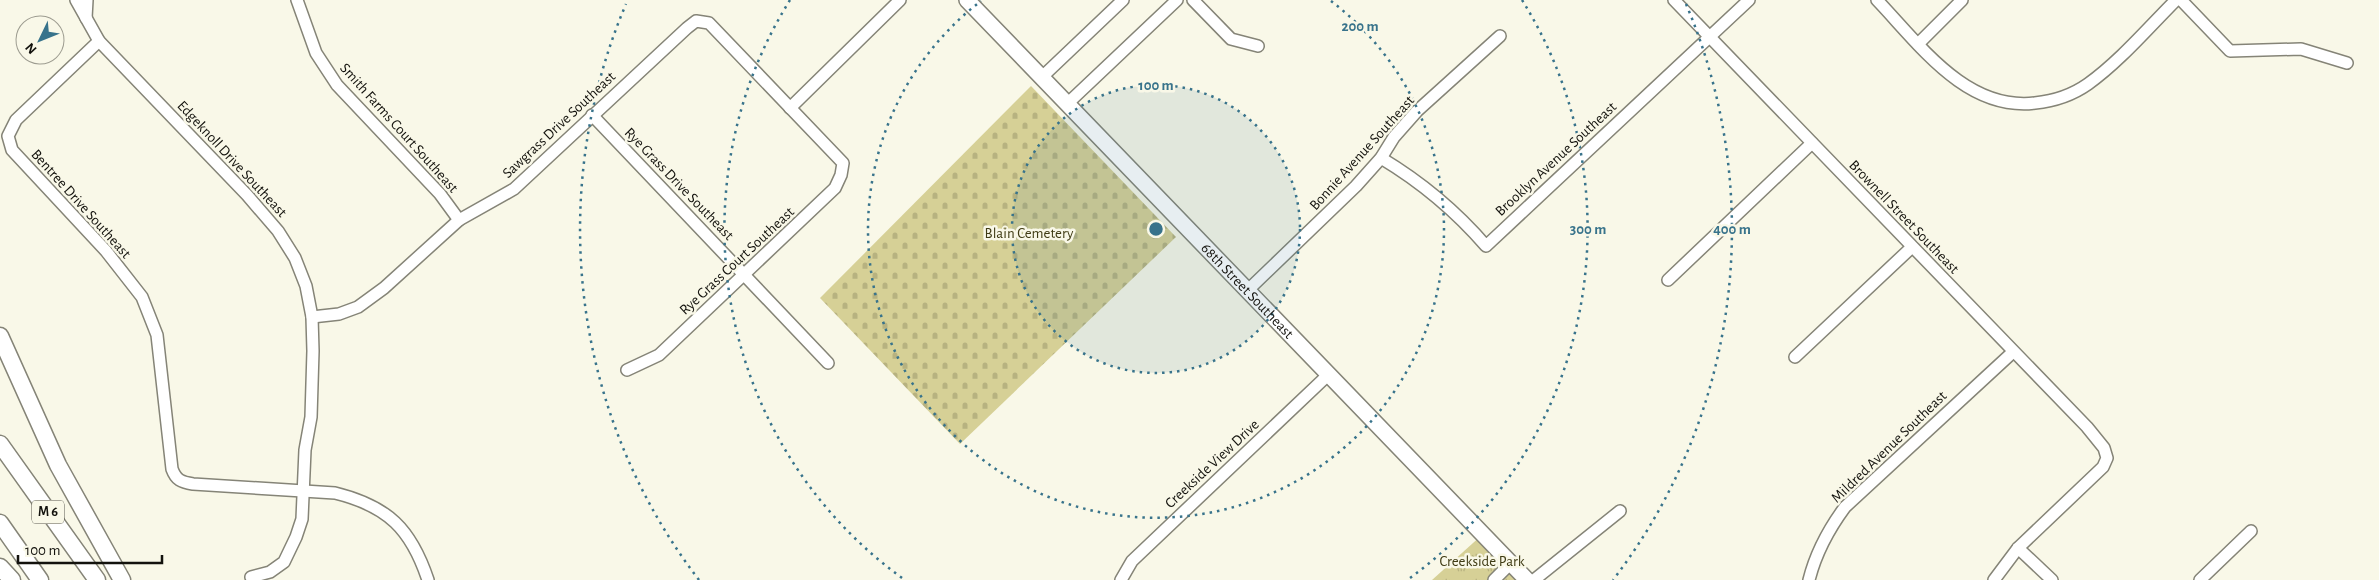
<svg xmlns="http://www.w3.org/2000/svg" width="2379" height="580" font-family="'Alegreya Sans',sans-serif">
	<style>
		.grass { fill: url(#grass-tufts) }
		.cemetery { fill: url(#cemetery-stones) }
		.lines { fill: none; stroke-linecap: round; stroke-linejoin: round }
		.minor-casing { stroke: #858477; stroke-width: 14 }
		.major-casing { stroke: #858477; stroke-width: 18 }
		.highway-casing { stroke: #858477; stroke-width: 19 }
		.minor { stroke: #fff; stroke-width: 11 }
		.major { stroke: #fff; stroke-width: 15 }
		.highway { stroke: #fff; stroke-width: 16 }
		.ring { fill: none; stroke: #38738b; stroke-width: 2.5; stroke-dasharray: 2.5 5 }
		.labels { text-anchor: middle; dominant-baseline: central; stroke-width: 5; stroke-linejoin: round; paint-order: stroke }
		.shield { fill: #f9f8e8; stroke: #58574f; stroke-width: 1 }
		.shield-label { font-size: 14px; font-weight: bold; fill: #13120d }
		.street-label { font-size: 15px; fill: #13120d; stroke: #f9f8e8 }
		.park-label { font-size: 15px; fill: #3f3b14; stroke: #f9f8e8 }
		.centre { fill: #38738b; stroke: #f9f8e8; stroke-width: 2.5 }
		.ring-label { font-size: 15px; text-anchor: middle; font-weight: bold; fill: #38738b; stroke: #f9f8e8; stroke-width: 5; stroke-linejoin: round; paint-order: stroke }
	</style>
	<defs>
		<pattern id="grass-tufts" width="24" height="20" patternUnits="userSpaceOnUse" patternTransform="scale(1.25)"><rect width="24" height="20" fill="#d6d096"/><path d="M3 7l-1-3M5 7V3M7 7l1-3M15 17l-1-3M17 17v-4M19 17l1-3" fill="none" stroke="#b7b280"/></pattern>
		<pattern id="cemetery-stones" width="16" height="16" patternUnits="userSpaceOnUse" patternTransform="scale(1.25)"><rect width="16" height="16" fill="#d6d096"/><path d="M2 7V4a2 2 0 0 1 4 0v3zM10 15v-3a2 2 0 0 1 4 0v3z" fill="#b7b280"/></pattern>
	</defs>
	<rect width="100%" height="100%" fill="#f9f8e8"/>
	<polygon class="grass" points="1483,534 1527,580 1432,580"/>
	<polygon class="cemetery" points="1031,86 1176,237 960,444 820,298"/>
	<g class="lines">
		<defs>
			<g id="minor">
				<polyline points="76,0 99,41 247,195 278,231 295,258 306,286 312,317 313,351 311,417 305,450 302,519 296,537 284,562 270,572 251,577"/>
				<polyline points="297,0 316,53 337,85 440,194 459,220"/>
				<polyline points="1193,0 1231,39 1258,46"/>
				<polyline points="1674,0 2087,427 2104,448 2107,458 2103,467 2018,548 1994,580"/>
				<path d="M1877,0C1920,45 1966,111 2035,103C2055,101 2071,96 2088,84C2120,61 2148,28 2176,0"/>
				<polyline points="2181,0 2230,51 2301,49 2347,63"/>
				<polyline points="86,18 87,0"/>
				<path d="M99,41L16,120L8,136L12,150L106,251L142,297L157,335L172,469C176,480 181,482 193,484L335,493C388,506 411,529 428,580"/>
				<polyline points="1918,44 1962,0"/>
				<polyline points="1042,77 1123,0"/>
				<polyline points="1067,104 1177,0"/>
				<polyline points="790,108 900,0"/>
				<polyline points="592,115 828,363"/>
				<path d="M1381,158C1421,182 1455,210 1486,246L1749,0"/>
				<polyline points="1668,280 1812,143"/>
				<polyline points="1248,290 1356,186 1381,158 1394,137 1417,111 1500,36"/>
				<polyline points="312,317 339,314 358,307 384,288 459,220 514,189 687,28 696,21 709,23 843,163 841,175 835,188 659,355 627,370"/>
				<polyline points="1795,357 1912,247"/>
				<polyline points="2018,548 2052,580"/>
				<polyline points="1121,580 1132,561 1329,374"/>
				<polyline points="1494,580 1511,563"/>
				<polyline points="1534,580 1620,511"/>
				<path d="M1809,580C1816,552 1828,530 1845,507L2013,352"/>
				<polyline points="2200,580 2251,531"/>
			</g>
			<g id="major">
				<path id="s1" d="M967,0L1527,580"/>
			</g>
			<g id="highway">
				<polyline points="0,336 58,465 122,580"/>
				<polyline points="0,444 97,580"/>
				<polyline points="0,523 40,580"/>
				<polyline points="0,567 12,580"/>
			</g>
		</defs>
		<use href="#minor" class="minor-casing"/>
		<use href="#major" class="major-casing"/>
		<use href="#highway" class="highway-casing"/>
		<use href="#minor" class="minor"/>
		<use href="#major" class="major"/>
		<use href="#highway" class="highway"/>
	</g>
	<circle cx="1156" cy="229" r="144" fill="#38738b" fill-opacity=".12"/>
	<g class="ring">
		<circle cx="1156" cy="229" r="144"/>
		<path d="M1331 1A288 288 0 1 1 981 1"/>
		<path d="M902 578A432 432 0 0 1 790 0M1522 0A432 432 0 0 1 1410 578"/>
		<path d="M699 580A576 576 0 0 1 626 4M1686 4A576 576 0 0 1 1613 580"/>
	</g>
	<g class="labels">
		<rect class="shield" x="32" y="500.5" width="32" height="23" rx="4"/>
		<g class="shield-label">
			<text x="48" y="512">M 6</text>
		</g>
		<g class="street-label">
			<text transform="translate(559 125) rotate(-43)">Sawgrass Drive Southeast</text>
			<text transform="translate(399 128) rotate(48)">Smith Farms Court Southeast</text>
			<text transform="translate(1362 153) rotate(-48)">Bonnie Avenue Southeast</text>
			<text transform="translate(232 159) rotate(47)">Edgeknoll Drive Southeast</text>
			<text transform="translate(1556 159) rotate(-43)">Brooklyn Avenue Southeast</text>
			<text transform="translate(679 184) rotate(46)">Rye Grass Drive Southeast</text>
			<text transform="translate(81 204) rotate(48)">Bentree Drive Southeast</text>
			<text transform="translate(1904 217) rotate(46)">Brownell Street Southeast</text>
			<text transform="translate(737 261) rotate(-43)">Rye Grass Court Southeast</text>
			<text stroke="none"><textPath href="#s1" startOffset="404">68th Street Southeast</textPath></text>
			<text transform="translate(1889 447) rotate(-44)">Mildred Avenue Southeast</text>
			<text transform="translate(1212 464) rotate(-43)">Creekside View Drive</text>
		</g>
		<g class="park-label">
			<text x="1029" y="233">Blain Cemetery</text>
			<text x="1482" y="561">Creekside Park</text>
		</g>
	</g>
	<circle cx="1156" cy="229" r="8" class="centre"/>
	<g class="ring-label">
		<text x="1360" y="31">200 m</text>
		<text x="1156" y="90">100 m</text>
		<text x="1588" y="234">300 m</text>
		<text x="1732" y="234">400 m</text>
	</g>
	<g transform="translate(40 40) rotate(227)"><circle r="24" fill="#f9f8e8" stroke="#9d9c90"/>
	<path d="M0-4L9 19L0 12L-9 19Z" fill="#38738b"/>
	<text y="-8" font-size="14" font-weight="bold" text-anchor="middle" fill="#13120d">N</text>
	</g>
	<path d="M18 555v8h144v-8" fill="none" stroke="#13120d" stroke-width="2.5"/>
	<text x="25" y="555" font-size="15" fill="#13120d" stroke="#f9f8e8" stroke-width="4" paint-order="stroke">100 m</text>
</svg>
